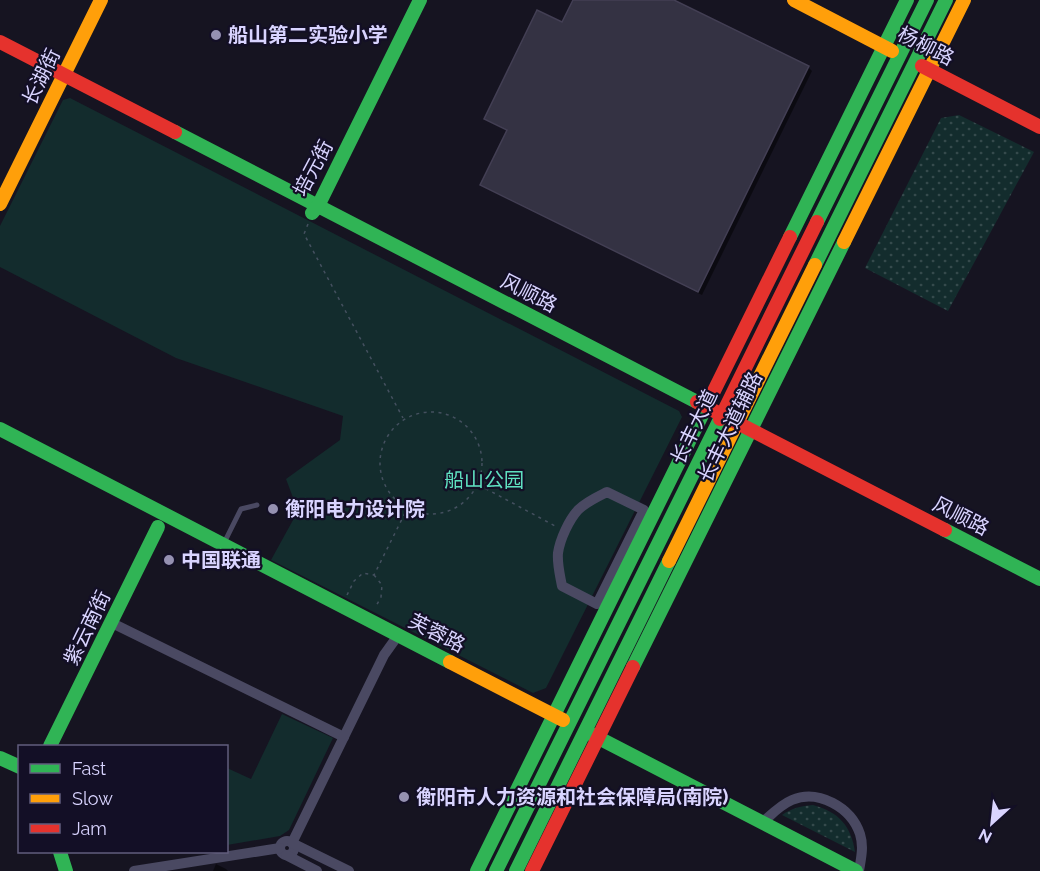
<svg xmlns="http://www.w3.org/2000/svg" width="1040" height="871" font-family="Raleway,'Noto Sans SC',sans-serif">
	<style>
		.grass { fill: url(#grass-dots) }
		.park { fill: #132c2d }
		.shadow { fill: #0007 }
		.building { fill: #343243; stroke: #433f54; stroke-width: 1.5 }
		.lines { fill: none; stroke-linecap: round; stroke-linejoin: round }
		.path { stroke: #44505f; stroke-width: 1.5; stroke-dasharray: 3 4.5; stroke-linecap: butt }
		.lane { stroke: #4a4962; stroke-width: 5 }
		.street { stroke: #4a4962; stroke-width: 10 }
		.fast { stroke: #30b455; stroke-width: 14 }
		.slow { stroke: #ff9f0a; stroke-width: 14 }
		.jam { stroke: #e5322d; stroke-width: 14 }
		.poi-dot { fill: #9591b1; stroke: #130f26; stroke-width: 2 }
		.labels { text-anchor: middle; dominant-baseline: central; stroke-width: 4.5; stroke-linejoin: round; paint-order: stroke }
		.poi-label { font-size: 20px; font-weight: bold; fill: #d9d4ff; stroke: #130f26; text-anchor: start }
		.street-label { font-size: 20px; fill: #d9d4ff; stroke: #130f26 }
		.park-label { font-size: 20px; fill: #5fe0c0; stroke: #130f26 }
	</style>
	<defs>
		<pattern id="grass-dots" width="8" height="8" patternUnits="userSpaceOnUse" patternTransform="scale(1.5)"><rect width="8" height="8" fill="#132c2d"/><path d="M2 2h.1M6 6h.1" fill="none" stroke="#354a4c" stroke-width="1.8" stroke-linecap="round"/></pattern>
	</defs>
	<rect width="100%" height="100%" fill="#161421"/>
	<g class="grass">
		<polygon points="959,115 1034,152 948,311 865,268 941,118"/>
		<path d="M813,805C839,812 851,826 855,852L782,815C792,808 801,806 813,805Z"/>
	</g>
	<g class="park">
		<polygon points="70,98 679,411 682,417 546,688 533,693 271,560 298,511 286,479 340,440 343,416 176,358 0,267 0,226 63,100"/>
		<polygon points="282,714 333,738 289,830 280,836 227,845 227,768 251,779"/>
	</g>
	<g class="shadow">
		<polygon points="574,0 671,0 808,67 812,71 702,295 486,188 482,184 508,131 490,122 486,118 563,24"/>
		<polygon points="216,864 226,869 228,871 213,871"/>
	</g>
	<polygon class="building" points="573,0 674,0 809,66 698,292 480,185 507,130 484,119 537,10 562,22"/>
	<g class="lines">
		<g class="path">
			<polyline points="308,224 304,234 403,418"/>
			<circle cx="431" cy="463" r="51"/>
			<polyline points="479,485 557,527"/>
			<polyline points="374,575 382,585 381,597 375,608"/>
			<polyline points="347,595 354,581 363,573 374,575 407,509"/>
		</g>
		<polyline class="lane" points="224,543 241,509 257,505"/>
		<g class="street">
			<path d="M607,492L644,510L597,604L562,586C560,575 557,564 558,553C560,539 569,520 578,510C586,502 597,497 607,492Z"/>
			<polyline points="112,623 344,737"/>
			<path d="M762,823C772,814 780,805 792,800C818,789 851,807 860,834C864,847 861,858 859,871"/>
			<circle cx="287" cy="848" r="7"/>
			<polyline points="286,855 317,871"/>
			<polyline points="134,871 280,848"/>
			<polyline points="349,871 292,843 384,655 394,641"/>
		</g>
		<g class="fast">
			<polyline points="175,132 697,402"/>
			<polyline points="312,213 318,206 420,0"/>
			<polyline points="817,222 927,0"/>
			<polyline points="790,237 907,0"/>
			<polyline points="815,265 946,0"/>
			<polyline points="0,429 450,662"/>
			<polyline points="945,530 1040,579"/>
			<polyline points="633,667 844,242"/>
			<polyline points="589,733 856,871"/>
			<polyline points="50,746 158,527"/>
			<polyline points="0,758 20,767"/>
			<polyline points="60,852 66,871"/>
			<polyline points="477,871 710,399"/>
			<polyline points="496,871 720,419"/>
			<polyline points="516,871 669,561"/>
		</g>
		<g class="slow">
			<polyline points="794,0 892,51"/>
			<polyline points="0,204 101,0"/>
			<polyline points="844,242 964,0"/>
			<polyline points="669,561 815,265"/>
			<polyline points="450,662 563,720"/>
		</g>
		<g class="jam">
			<polyline points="0,42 175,132"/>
			<polyline points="922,66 1040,127"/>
			<polyline points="710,399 790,237"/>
			<polyline points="697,402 945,530"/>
			<polyline points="720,419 817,222"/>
			<polyline points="532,871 633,667"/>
		</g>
	</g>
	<g class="poi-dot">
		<circle cx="216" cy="35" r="6"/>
		<circle cx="273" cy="509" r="6"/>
		<circle cx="169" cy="560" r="6"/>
		<circle cx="404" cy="797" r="6"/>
	</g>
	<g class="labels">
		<g class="poi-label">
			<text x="228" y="35">船山第二实验小学</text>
			<text x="285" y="509">衡阳电力设计院</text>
			<text x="181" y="560">中国联通</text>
			<text x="416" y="797">衡阳市人力资源和社会保障局(南院)</text>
		</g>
		<g class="street-label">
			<text transform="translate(926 46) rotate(27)">杨柳路</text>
			<text transform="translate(41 77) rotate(-64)">长湖街</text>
			<text transform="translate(313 168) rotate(-62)">培元街</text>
			<text transform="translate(529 293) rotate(27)">风顺路</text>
			<text transform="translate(694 427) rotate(-64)">长丰大道</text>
			<text transform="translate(730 427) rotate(-64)">长丰大道辅路</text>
			<text transform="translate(961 516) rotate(27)">风顺路</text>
			<text transform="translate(87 628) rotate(-64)">紫云南街</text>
			<text transform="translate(437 633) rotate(27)">芙蓉路</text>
		</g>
		<g class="park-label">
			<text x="484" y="480">船山公园</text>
		</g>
	</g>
	<rect x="18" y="745" width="210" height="108" fill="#130f26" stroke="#625e7d" stroke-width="1.5"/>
	<rect x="30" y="764" width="30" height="9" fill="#30b455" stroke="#625e7d" stroke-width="1.5"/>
	<text x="72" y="775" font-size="18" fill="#d9d4ff">Fast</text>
	<rect x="30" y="794" width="30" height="9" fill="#ff9f0a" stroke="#625e7d" stroke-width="1.5"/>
	<text x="72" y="805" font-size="18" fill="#d9d4ff">Slow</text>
	<rect x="30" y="824" width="30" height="9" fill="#e5322d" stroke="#625e7d" stroke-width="1.5"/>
	<text x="72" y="835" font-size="18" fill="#d9d4ff">Jam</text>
	<g transform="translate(992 823) rotate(207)" stroke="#130f26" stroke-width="4.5" paint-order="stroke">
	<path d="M0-4.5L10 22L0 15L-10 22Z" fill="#d9d4ff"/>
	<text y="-9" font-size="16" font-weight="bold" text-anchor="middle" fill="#d9d4ff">N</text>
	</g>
</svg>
